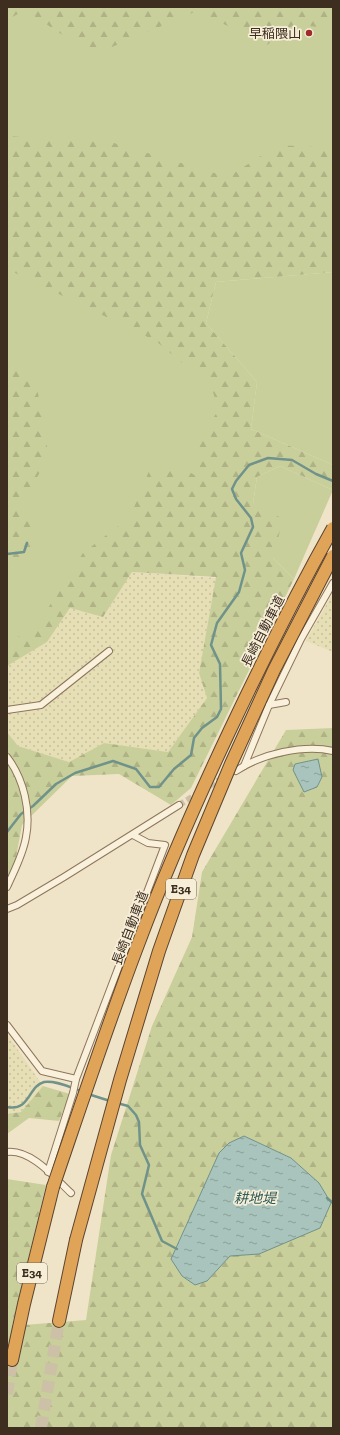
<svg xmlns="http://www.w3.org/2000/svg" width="340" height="1435" font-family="'Zilla Slab','Noto Sans JP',serif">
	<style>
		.farmland { fill: url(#farmland-dots) }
		.grass { fill: #c9cf9b }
		.forest { fill: url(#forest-firs) }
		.water { fill: url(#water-ripples); stroke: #6f938a }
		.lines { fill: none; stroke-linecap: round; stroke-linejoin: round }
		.stream { stroke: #6f938a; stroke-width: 2.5 }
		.minor-tunnel { stroke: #ccc0a6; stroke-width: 6; stroke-dasharray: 6 3; stroke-linecap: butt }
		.motorway-tunnel { stroke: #ccc0a6; stroke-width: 12; stroke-dasharray: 12 6; stroke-linecap: butt }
		.minor-casing { stroke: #8d765c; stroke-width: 8 }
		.motorway-casing { stroke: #5b4430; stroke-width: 14 }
		.minor { stroke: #faf1dc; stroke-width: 6 }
		.motorway { stroke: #e0a458; stroke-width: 12 }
		.motorway-bridge-casing { stroke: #5b4430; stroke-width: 14; stroke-linecap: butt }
		.motorway-bridge { stroke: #e0a458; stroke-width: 12 }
		.poi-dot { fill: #9e2a2b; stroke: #f7eed8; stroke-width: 1.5 }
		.labels { text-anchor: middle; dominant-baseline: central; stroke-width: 3.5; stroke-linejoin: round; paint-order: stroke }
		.shield { fill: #f7eed8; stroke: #756857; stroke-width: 1 }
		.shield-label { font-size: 12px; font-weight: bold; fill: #3d2e20 }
		.poi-label { font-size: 13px; fill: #3d2e20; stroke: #f7eed8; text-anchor: end }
		.street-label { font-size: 13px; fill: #3d2e20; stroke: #f7eed8 }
		.water-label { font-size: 14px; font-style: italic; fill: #2f5d5a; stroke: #f7eed8 }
	</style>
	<defs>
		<pattern id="farmland-dots" width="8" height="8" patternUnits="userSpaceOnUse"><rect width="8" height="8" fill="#e6deb5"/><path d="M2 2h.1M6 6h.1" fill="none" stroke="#c6bf9b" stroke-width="1.8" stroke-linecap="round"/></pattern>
		<pattern id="forest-firs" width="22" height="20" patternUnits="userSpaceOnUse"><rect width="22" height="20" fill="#c9cf9b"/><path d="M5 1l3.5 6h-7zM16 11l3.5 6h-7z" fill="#aeb285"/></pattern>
		<pattern id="water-ripples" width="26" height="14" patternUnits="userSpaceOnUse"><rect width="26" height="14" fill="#a9c4bc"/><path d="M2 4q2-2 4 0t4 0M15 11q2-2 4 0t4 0" fill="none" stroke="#8ba098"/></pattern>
	</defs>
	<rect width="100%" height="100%" fill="#f0e4c8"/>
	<g class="farmland">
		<polygon points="132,572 216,578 199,673 207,698 168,752 104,743 69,762 18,746 7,732 7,666 47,642 70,608 103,617"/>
		<polygon points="333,593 333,652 306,641"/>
		<polygon points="7,1034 43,1086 21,1112 7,1114"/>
	</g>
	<g class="grass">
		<polygon points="7,7 333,7 333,258 164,284 234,392 208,480 88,572 7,663"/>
		<polygon points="333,272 333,465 251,429 257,382 206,323 216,282"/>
		<polygon points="280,466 333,490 294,579 273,558 253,503 257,477"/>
	</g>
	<g class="forest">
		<polygon points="7,7 333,7 333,29 295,24 267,45 197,11 93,55 25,10 7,20"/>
		<polygon points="7,136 114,143 228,177 278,145 333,148 333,272 216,282 206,323 257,382 251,429 333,465 333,490 280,466 257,477 253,503 283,519 273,558 294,579 191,788 171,805 119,774 72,776 22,825 15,863 7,877 7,732 18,746 69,762 104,743 168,752 207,698 199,673 216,577 132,572 103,617 70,608 47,642 7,666 7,646 43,616 83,553 130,517 149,471 183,468 201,479 197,444 219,409 211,387 156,341 7,269"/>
		<polygon points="7,359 38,393 49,458 21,503 38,544 7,578"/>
		<polygon points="333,728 333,1428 7,1428 7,1179 46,1185 12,1326 86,1320 111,1155 152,1026 192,937 202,872 286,730"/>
		<polygon points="43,1086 70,1094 59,1121 29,1118 7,1134 7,1114 21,1112"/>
	</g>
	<g class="water">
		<polygon points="318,759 322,777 317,787 304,792 293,770 295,764"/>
		<polygon points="244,1136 291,1158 319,1183 331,1203 320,1228 259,1254 230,1256 207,1281 195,1285 182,1276 171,1259 219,1153 229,1143"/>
	</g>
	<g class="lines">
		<g class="stream">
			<polyline points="7,554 24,552 27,543"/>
			<polyline points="7,832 21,814 33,806 56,784 75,773 113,761 136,769 150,787 159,787 174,769 191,755 194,738 202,728 217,717 221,709 220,664 211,645 217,623 239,592 245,570 241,553 253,527 251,518 236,499 232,489 236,481 249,465 268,458 292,460 316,474 333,481"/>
			<polyline points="88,1094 110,1101"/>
			<polyline points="117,1103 128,1106 136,1115 139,1122 140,1145 149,1165 142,1194 162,1241 177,1249"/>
			<path d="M7,1107C30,1112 28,1086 44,1082C56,1080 71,1088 82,1091"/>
			<polyline points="327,1198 333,1203"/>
		</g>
		<polyline class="minor-tunnel" points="179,805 224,777"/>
		<g class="motorway-tunnel">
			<polyline points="7,1394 12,1360"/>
			<polyline points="41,1428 59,1321"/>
		</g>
		<defs>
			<g id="minor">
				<polyline points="269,705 286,702"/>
				<polyline points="7,710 41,705 109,651"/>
				<path d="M7,757C24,779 31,811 26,837C23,855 14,871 7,887"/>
				<polyline points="244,766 269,705 301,639 333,583"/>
				<path d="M236,771C261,754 304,744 333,751"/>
				<polyline points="7,909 17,905 64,877 179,805"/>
				<polyline points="7,1025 42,1071 76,1079 165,845 148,843 133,835"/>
				<path d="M7,1152C31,1149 55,1178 71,1193"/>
				<polyline points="48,1172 73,1093 76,1079"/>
			</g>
			<g id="motorway">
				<polyline points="59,1321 76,1240"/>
				<polyline points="12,1360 24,1304 53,1187"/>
			</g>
		</defs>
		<use href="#minor" class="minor-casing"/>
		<use href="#motorway" class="motorway-casing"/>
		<use href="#minor" class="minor"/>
		<use href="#motorway" class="motorway"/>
		<defs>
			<g id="motorway-bridge">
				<path d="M53,1187C81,1105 108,1023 139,942C166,870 197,800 230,730C262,662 296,594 333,528"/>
				<polyline points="76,1240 120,1080 159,951 193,855 231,764 274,670 333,556"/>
			</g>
		</defs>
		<use href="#motorway-bridge" class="motorway-bridge-casing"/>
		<use href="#motorway-bridge" class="motorway-bridge"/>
	</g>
	<circle class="poi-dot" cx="309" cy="33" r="4"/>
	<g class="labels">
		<g class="shield">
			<rect x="166" y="879" width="30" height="20" rx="3"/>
			<rect x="17" y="1263" width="30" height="20" rx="3"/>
		</g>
		<g class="shield-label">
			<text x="181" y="889">E34</text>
			<text x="32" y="1273">E34</text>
		</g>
		<g class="poi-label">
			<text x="301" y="33">早稲隈山</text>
		</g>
		<g class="street-label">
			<text transform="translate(263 631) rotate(-63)">長崎自動車道</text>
			<text transform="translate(130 928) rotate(-69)">長崎自動車道</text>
		</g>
		<g class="water-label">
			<text x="255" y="1198">耕地堤</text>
		</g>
	</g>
	<rect width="340" height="1435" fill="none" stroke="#3d2e20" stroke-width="16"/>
</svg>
